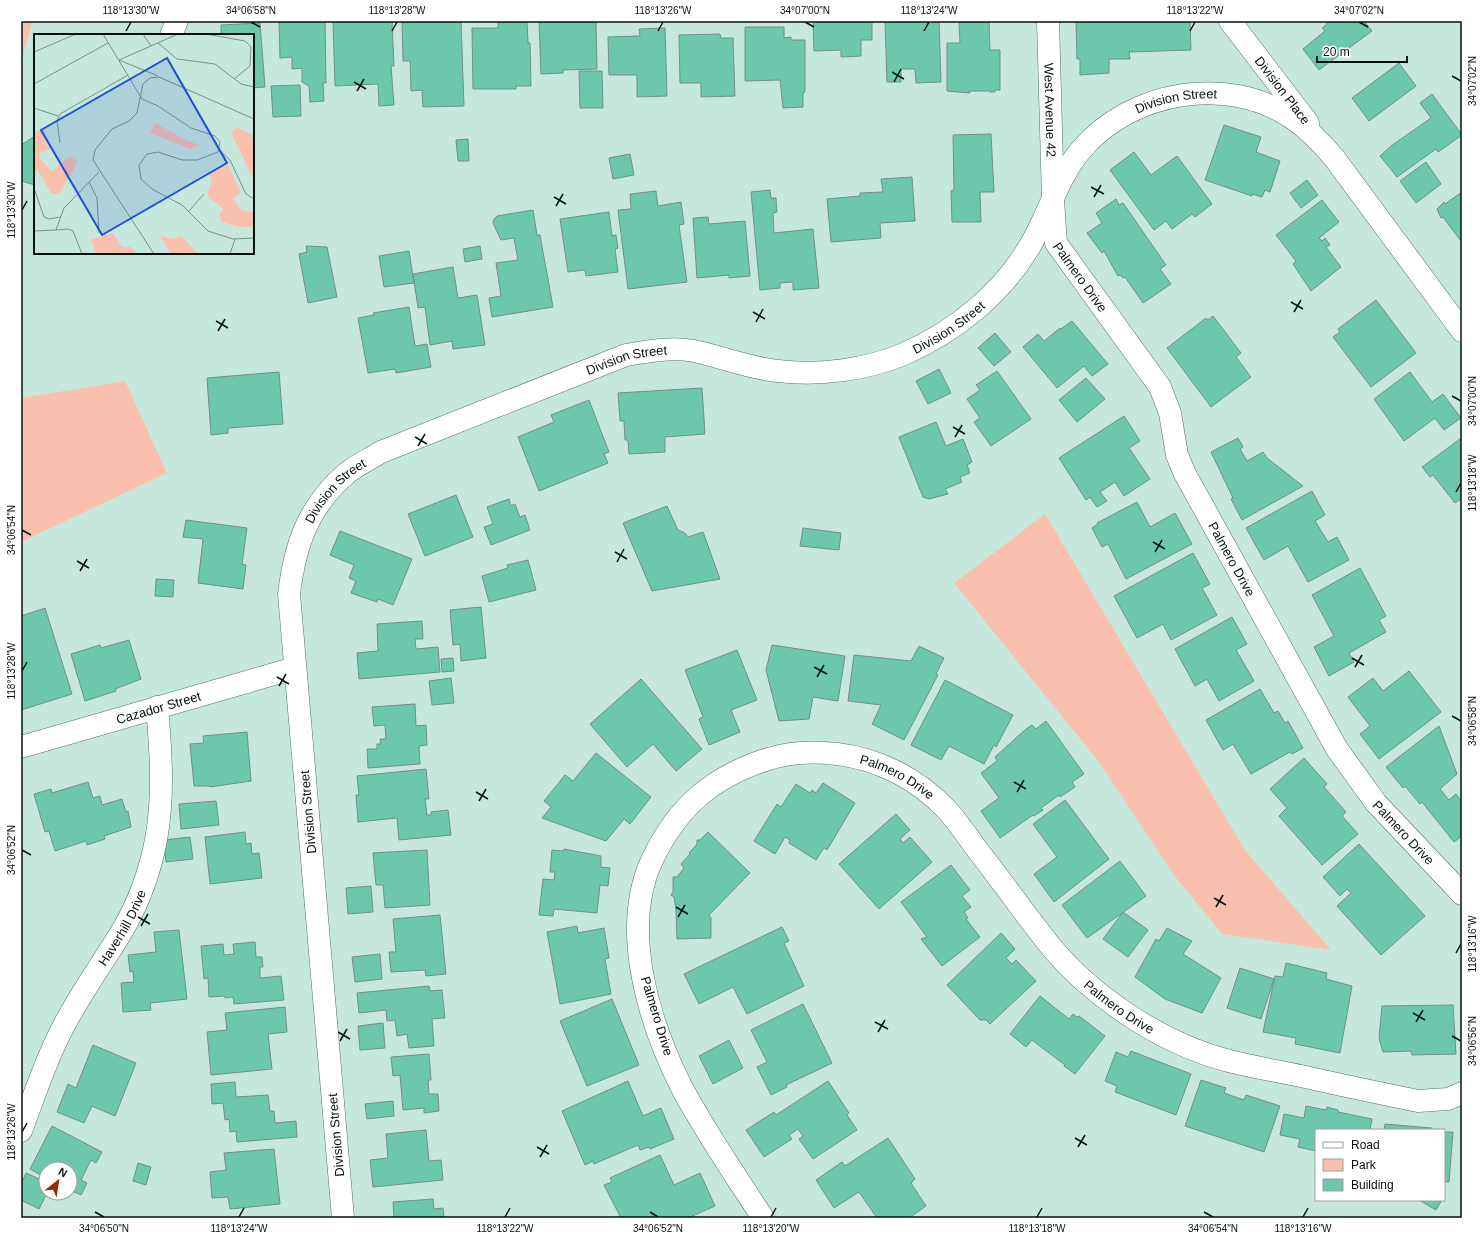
<svg xmlns="http://www.w3.org/2000/svg" width="1483" height="1239" font-family="Arial,sans-serif">
	<style>
		.green { fill: #fac0ae }
		.building { fill: #6dc7ad; stroke: #709085 }
		.lines { fill: none; stroke-linecap: round; stroke-linejoin: round }
		.minor-casing { stroke: #527167; stroke-width: 23 }
		.minor { stroke: #fff; stroke-width: 22 }
		.ticks { fill: none; stroke: #06120e; stroke-width: 1.5 }
		.labels { text-anchor: middle; dominant-baseline: central; stroke-width: 3; stroke-linejoin: round; paint-order: stroke }
		.street-label { font-size: 13px; fill: #06120e; stroke: #fff }
		.inset-road { fill: none; stroke: #79928a; stroke-width: 1 }
		.view { fill: #1d4ed8; fill-opacity: 0.15; stroke: #1d4ed8; stroke-width: 2 }
		.inset-edge { fill: none; stroke: #06120e; stroke-width: 2 }
		.neatline { fill: none; stroke: #06120e; stroke-width: 1.5 }
		.ticks-label { font-size: 10px; text-anchor: middle; fill: #06120e }
	</style>
	<rect width="100%" height="100%" fill="#c6e8dc"/>
	<g class="green">
		<polygon points="21,21 33,21 21,60"/>
		<polygon points="125,381 167,473 21,542 21,398"/>
		<polygon points="1045,514 1245,850 1331,950 1222,934 1174,875 1099,762 954,583"/>
	</g>
	<g class="building">
		<polygon points="279,21 325,21 326,83 323,83 324,101 310,102 309,86 302,82 302,68 292,69 292,57 280,58"/>
		<polygon points="333,21 392,21 394,66 391,66 394,105 379,106 378,84 335,86"/>
		<polygon points="402,21 461,21 464,106 423,107 422,90 411,91 410,61 403,61"/>
		<polygon points="498,21 527,21 528,43 530,43 531,86 516,86 516,89 473,89 472,28 498,28"/>
		<polygon points="539,21 596,21 597,69 563,70 563,73 541,74"/>
		<polygon points="813,21 872,21 872,40 861,40 861,56 841,57 841,50 814,51"/>
		<polygon points="885,21 939,21 941,82 916,83 915,69 901,69 901,82 887,82"/>
		<polygon points="959,21 989,21 990,50 1000,50 1000,90 995,90 995,92 990,92 990,91 969,91 970,93 947,91 947,43 960,43"/>
		<polygon points="1076,21 1190,21 1191,50 1129,52 1130,59 1109,59 1109,73 1080,75 1080,59 1077,59"/>
		<polygon points="1325,21 1364,21 1372,31 1319,70 1303,49 1325,31 1322,28 1327,24"/>
		<polygon points="260,23 265,87 253,88 253,35 221,35 221,25"/>
		<polygon points="745,27 784,27 784,38 791,37 791,40 805,40 805,92 803,93 803,107 783,108 780,80 745,81"/>
		<polygon points="665,28 667,96 637,97 637,75 609,75 608,37 640,36 639,29"/>
		<polygon points="720,34 721,38 733,38 735,96 701,97 701,83 680,83 679,35"/>
		<polygon points="1399,63 1416,86 1369,121 1352,98"/>
		<polygon points="579,71 602,71 603,108 580,108"/>
		<polygon points="300,85 301,116 273,117 271,86"/>
		<polygon points="1432,94 1462,135 1438,152 1436,149 1397,177 1380,156 1391,146 1431,118 1420,103"/>
		<polygon points="1224,125 1261,137 1256,152 1280,161 1270,192 1265,190 1262,197 1252,194 1252,196 1205,180"/>
		<polygon points="991,134 994,192 980,192 981,222 952,222 951,191 954,190 953,135"/>
		<polygon points="35,136 35,185 21,181 21,145"/>
		<polygon points="468,139 469,161 458,161 456,140"/>
		<polygon points="1134,152 1151,175 1177,156 1212,204 1195,217 1192,214 1172,229 1166,221 1154,230 1110,170"/>
		<polygon points="630,154 634,175 613,179 609,158"/>
		<polygon points="1426,162 1441,184 1416,203 1400,181"/>
		<polygon points="912,177 915,221 880,223 881,238 831,242 827,199 860,196 860,193 883,192 881,179"/>
		<polygon points="1307,180 1318,195 1301,208 1290,193"/>
		<polygon points="770,190 771,198 776,198 777,212 773,213 774,233 813,229 819,288 793,290 793,282 780,283 780,288 760,290 751,192"/>
		<polygon points="656,191 658,206 681,202 684,224 679,225 687,282 628,289 618,210 631,209 630,194"/>
		<polygon points="1462,192 1462,240 1461,241 1443,217 1441,218 1437,209 1444,202 1445,204"/>
		<polygon points="1116,199 1119,205 1123,203 1166,265 1160,269 1171,284 1143,303 1125,277 1123,278 1120,275 1118,276 1104,251 1102,253 1087,233 1102,223 1096,213"/>
		<polygon points="1322,200 1339,222 1319,238 1322,241 1325,238 1330,245 1326,247 1341,267 1311,291 1293,264 1296,261 1276,235"/>
		<polygon points="533,210 537,235 540,235 553,307 492,317 489,298 501,296 496,263 518,260 514,238 501,240 493,223 494,219 497,216"/>
		<polygon points="609,212 612,236 616,235 618,248 615,249 618,272 586,276 585,270 568,272 560,219"/>
		<polygon points="708,217 709,224 745,221 750,276 729,278 729,275 697,278 693,218"/>
		<polygon points="306,246 327,247 337,297 308,303 299,254 307,252"/>
		<polygon points="480,246 482,259 465,262 463,249"/>
		<polygon points="409,251 414,283 384,287 379,256"/>
		<polygon points="453,267 458,298 477,295 485,345 453,349 452,341 430,345 425,307 418,308 413,274"/>
		<polygon points="1376,300 1416,353 1371,387 1333,337 1340,332 1338,329"/>
		<polygon points="409,307 415,346 427,344 431,367 396,373 395,369 368,373 358,318 374,315 373,313"/>
		<polygon points="1213,316 1241,353 1236,357 1251,377 1211,407 1167,348 1206,318 1208,320"/>
		<polygon points="1072,321 1108,364 1092,376 1084,366 1057,388 1023,347 1038,334 1044,341 1060,328 1061,329"/>
		<polygon points="995,333 1011,352 994,366 978,348"/>
		<polygon points="939,369 951,393 928,404 916,381"/>
		<polygon points="997,371 1031,419 991,446 974,422 980,418 967,399 980,390 976,385"/>
		<polygon points="279,372 283,424 228,428 228,433 211,435 207,378"/>
		<polygon points="1410,372 1432,402 1443,394 1461,418 1444,430 1435,418 1404,441 1374,399"/>
		<polygon points="1086,378 1105,399 1077,422 1059,400"/>
		<polygon points="702,388 705,434 665,437 665,452 629,454 628,440 625,440 624,421 620,421 618,393"/>
		<polygon points="589,400 609,452 604,454 608,463 539,491 518,437 554,422 551,415"/>
		<polygon points="1124,416 1140,441 1129,448 1150,479 1124,496 1115,482 1100,492 1107,501 1097,507 1090,497 1086,500 1059,458"/>
		<polygon points="936,422 946,446 963,439 972,462 967,465 970,473 960,477 962,482 945,489 948,494 929,499 923,497 899,437"/>
		<polygon points="1238,438 1243,447 1240,449 1247,461 1263,452 1267,458 1303,486 1242,520 1231,499 1233,498 1211,452"/>
		<polygon points="1460,439 1462,442 1462,498 1455,503 1433,475 1430,477 1422,467"/>
		<polygon points="1312,491 1325,515 1315,521 1328,542 1337,537 1349,560 1308,582 1288,546 1264,560 1246,528"/>
		<polygon points="456,495 473,537 425,556 408,514"/>
		<polygon points="509,499 511,506 515,504 520,517 525,515 530,530 491,545 484,527 493,524 487,507"/>
		<polygon points="1137,502 1150,527 1175,513 1192,544 1126,579 1108,544 1102,547 1092,528 1098,524 1097,523"/>
		<polygon points="667,506 678,530 685,533 688,537 703,532 720,579 652,591 623,523"/>
		<polygon points="186,520 247,528 242,564 246,565 243,589 198,583 203,539 183,537"/>
		<polygon points="803,528 841,533 839,550 800,546"/>
		<polygon points="340,531 412,559 393,605 378,599 377,602 351,593 356,581 349,578 354,565 330,555"/>
		<polygon points="1193,553 1210,584 1202,588 1217,615 1171,640 1163,624 1137,638 1114,596"/>
		<polygon points="528,560 536,590 489,602 482,576 508,568 507,565"/>
		<polygon points="1360,568 1386,616 1379,620 1386,632 1349,653 1354,662 1329,676 1314,647 1334,636 1312,595"/>
		<polygon points="156,579 174,580 173,597 155,596"/>
		<polygon points="481,607 486,658 461,661 460,644 453,645 450,610"/>
		<polygon points="45,608 72,694 21,710 21,616"/>
		<polygon points="1232,617 1247,644 1236,650 1254,681 1219,701 1207,679 1195,686 1175,649"/>
		<polygon points="422,621 423,639 415,639 416,649 438,647 440,672 359,679 357,653 378,651 377,624"/>
		<polygon points="129,640 141,679 115,689 116,691 85,701 71,654 100,645 101,648"/>
		<polygon points="772,645 845,656 838,701 813,697 809,719 779,721 766,670"/>
		<polygon points="919,646 944,658 936,674 938,675 904,740 872,724 881,705 848,701 854,655 911,661"/>
		<polygon points="737,650 757,700 731,710 740,732 709,745 699,719 703,717 685,670"/>
		<polygon points="453,658 454,671 442,672 441,659"/>
		<polygon points="1409,671 1441,712 1379,759 1360,734 1370,726 1348,697 1373,678 1383,691"/>
		<polygon points="451,678 454,703 432,705 429,681"/>
		<polygon points="641,679 702,749 676,771 653,744 627,767 590,724"/>
		<polygon points="945,680 1013,715 996,747 994,745 984,764 949,746 941,760 911,745"/>
		<polygon points="1260,689 1274,713 1278,711 1285,723 1288,721 1303,748 1292,754 1290,752 1251,774 1233,744 1223,750 1206,720"/>
		<polygon points="415,704 416,726 426,725 427,745 419,746 420,764 368,768 367,749 377,749 377,744 381,744 380,739 386,739 385,725 374,726 372,707"/>
		<polygon points="1046,721 1084,774 1072,782 1075,787 1060,797 1059,795 1041,808 1043,810 1034,816 1033,815 1000,838 981,811 999,798 981,773 997,761 995,757 1026,729 1032,725 1036,729"/>
		<polygon points="1439,726 1457,774 1440,789 1449,800 1456,794 1462,802 1462,836 1454,842 1422,802 1420,804 1405,786 1403,788 1386,767"/>
		<polygon points="247,732 251,781 210,787 210,786 194,786 190,744 204,743 203,736"/>
		<polygon points="596,753 651,797 630,824 624,819 606,841 542,818 551,807 544,801 565,775 573,781"/>
		<polygon points="1304,758 1327,784 1324,787 1346,812 1342,816 1358,834 1322,865 1279,816 1287,808 1270,789"/>
		<polygon points="426,769 429,799 425,799 427,815 431,815 431,812 448,810 451,835 399,840 397,818 358,822 356,795 359,795 357,776"/>
		<polygon points="88,782 93,798 100,796 102,805 122,799 126,812 128,811 131,827 104,836 105,839 87,845 86,841 55,851 49,831 45,832 34,794 51,789 52,793"/>
		<polygon points="823,783 855,803 827,850 824,848 816,860 789,843 790,840 785,837 775,854 754,841 777,804 781,807 796,784 810,793 812,790 816,793"/>
		<polygon points="1065,800 1109,859 1054,902 1034,874 1057,857 1033,824"/>
		<polygon points="216,801 219,825 181,829 179,804"/>
		<polygon points="896,814 910,830 900,839 903,843 910,837 932,862 879,909 839,864"/>
		<polygon points="245,832 246,844 251,843 252,854 259,853 262,878 210,884 205,837"/>
		<polygon points="708,832 750,873 709,915 711,918 711,938 677,939 676,911 674,897 671,895 673,892 673,877 677,877 684,868 681,864 690,854 689,853 697,844 697,840 700,840"/>
		<polygon points="190,837 193,859 166,862 164,840"/>
		<polygon points="1359,844 1425,916 1381,955 1337,906 1351,893 1347,889 1340,896 1323,877"/>
		<polygon points="564,849 601,856 601,867 610,868 608,886 600,885 597,913 554,909 553,916 539,915 543,879 554,880 555,872 550,872 552,850 563,851"/>
		<polygon points="427,850 430,905 385,908 383,885 376,885 373,853"/>
		<polygon points="1120,861 1146,896 1087,938 1062,905"/>
		<polygon points="951,865 970,890 962,896 971,907 964,912 968,918 966,919 980,937 942,966 921,939 927,937 901,902"/>
		<polygon points="371,886 373,912 348,914 346,888"/>
		<polygon points="1123,912 1148,930 1128,957 1103,939"/>
		<polygon points="440,915 446,974 426,976 425,970 391,972 389,952 396,952 393,919"/>
		<polygon points="577,926 578,933 604,928 609,958 605,959 611,994 560,1004 547,932"/>
		<polygon points="782,927 789,941 784,943 804,986 747,1014 733,987 699,1004 684,974"/>
		<polygon points="1167,928 1192,941 1183,954 1221,978 1202,1013 1165,999 1135,977 1156,939 1159,941"/>
		<polygon points="179,930 187,999 150,1003 151,1010 123,1012 121,983 134,982 133,971 130,972 128,955 156,952 154,932"/>
		<polygon points="1001,933 1015,949 1006,958 1012,964 1016,960 1036,981 990,1024 986,1020 980,1020 947,985"/>
		<polygon points="255,942 256,957 262,957 263,967 260,967 260,978 281,976 284,1000 234,1004 233,997 225,998 225,996 209,997 208,978 204,979 201,946 223,944 224,955 234,954 233,944"/>
		<polygon points="380,954 382,979 355,982 352,957"/>
		<polygon points="1286,963 1327,973 1326,979 1352,986 1340,1053 1295,1044 1296,1038 1263,1032 1275,976 1283,977"/>
		<polygon points="1240,968 1274,979 1261,1019 1227,1008"/>
		<polygon points="429,986 430,991 442,990 445,1018 432,1019 434,1046 409,1048 407,1034 397,1036 395,1020 387,1021 386,1010 359,1013 357,993"/>
		<polygon points="1040,996 1069,1019 1073,1014 1077,1017 1079,1016 1105,1036 1075,1074 1064,1066 1065,1065 1032,1040 1026,1047 1010,1034"/>
		<polygon points="612,999 639,1065 587,1086 560,1021"/>
		<polygon points="803,1004 832,1063 786,1085 787,1087 771,1095 757,1067 767,1062 751,1030"/>
		<polygon points="1453,1005 1456,1054 1412,1055 1411,1051 1383,1052 1379,1038 1382,1006"/>
		<polygon points="285,1007 287,1032 268,1034 272,1069 211,1075 207,1032 227,1030 225,1013"/>
		<polygon points="383,1023 385,1048 360,1050 358,1026"/>
		<polygon points="729,1040 743,1068 713,1084 699,1056"/>
		<polygon points="93,1045 136,1063 115,1116 92,1106 84,1123 57,1112 68,1084 76,1088"/>
		<polygon points="1131,1051 1191,1074 1176,1115 1115,1092 1117,1086 1105,1081 1116,1052 1128,1057"/>
		<polygon points="429,1054 431,1080 428,1080 429,1094 438,1094 439,1111 424,1113 424,1108 403,1110 400,1075 393,1076 391,1057"/>
		<polygon points="1201,1080 1226,1088 1224,1093 1244,1100 1246,1095 1280,1106 1264,1152 1185,1126"/>
		<polygon points="628,1081 643,1116 661,1108 674,1139 650,1149 649,1147 640,1150 638,1145 594,1164 593,1161 585,1165 562,1111"/>
		<polygon points="828,1081 849,1113 847,1115 857,1130 813,1159 799,1139 803,1136 798,1129 789,1135 792,1139 764,1157 746,1130 774,1112 776,1115"/>
		<polygon points="235,1082 236,1097 268,1095 270,1111 274,1111 275,1123 296,1121 297,1137 237,1142 236,1131 230,1132 229,1119 225,1120 223,1103 212,1104 211,1084"/>
		<polygon points="393,1101 394,1116 367,1119 365,1104"/>
		<polygon points="1306,1106 1326,1110 1327,1107 1338,1110 1338,1112 1372,1119 1370,1130 1316,1130 1316,1151 1298,1147 1300,1139 1280,1135 1284,1114 1304,1118"/>
		<polygon points="1385,1124 1432,1128 1432,1130 1384,1130"/>
		<polygon points="52,1126 102,1152 96,1163 91,1160 81,1180 87,1183 81,1195 70,1190 70,1169 46,1169 46,1178 30,1169"/>
		<polygon points="426,1130 429,1161 441,1160 443,1180 373,1187 370,1160 388,1158 386,1134"/>
		<polygon points="1444,1132 1453,1132 1449,1182 1444,1182"/>
		<polygon points="888,1138 915,1179 911,1183 926,1206 909,1218 877,1218 859,1192 834,1208 816,1180 842,1162 845,1166"/>
		<polygon points="274,1149 280,1204 230,1209 228,1197 212,1198 210,1172 226,1170 224,1153"/>
		<polygon points="660,1155 674,1185 700,1173 715,1206 688,1218 621,1218 604,1185 612,1182 610,1178"/>
		<polygon points="138,1163 151,1167 146,1185 133,1181"/>
		<polygon points="26,1173 46,1182 47,1193 39,1209 21,1200 21,1184"/>
		<polygon points="433,1199 434,1209 443,1208 444,1218 394,1218 393,1202"/>
		<polygon points="1419,1200 1442,1200 1436,1210"/>
	</g>
	<g class="lines">
		<defs>
			<g id="minor">
				<path id="s1" d="M1048,21L1053,200L1056,243L1160,387L1170,413L1177,455L1185,474L1337,749L1376,803L1462,894"/>
				<path id="s2" d="M1230,21L1308,123"/>
				<polyline points="171,35 177,21"/>
				<path id="s3" d="M21,747L295,668"/>
				<path id="s4" d="M21,1131C33,1099 44,1065 59,1035C77,998 101,966 122,931C138,904 150,871 156,840C164,796 161,752 157,707"/>
				<path id="s5" d="M343,1218L289,594C295,545 308,506 347,473C357,465 370,459 381,452L626,355C649,351 672,347 694,351C722,357 749,368 778,371C818,376 866,370 904,354C956,331 1003,293 1031,244C1049,213 1058,177 1081,150C1131,91 1227,74 1292,118C1309,130 1322,143 1335,159L1462,331"/>
				<path id="s6" d="M763,1218C735,1175 706,1133 682,1088C649,1023 619,928 653,858C678,807 711,778 765,760C788,752 813,751 837,754C879,759 918,779 947,810C959,823 969,839 979,852C1004,884 1027,917 1052,948C1073,973 1100,996 1127,1014C1157,1034 1194,1052 1229,1061C1253,1067 1277,1071 1301,1076C1340,1085 1379,1093 1418,1101L1448,1099L1462,1093"/>
			</g>
		</defs>
		<use href="#minor" class="minor-casing"/>
		<use href="#minor" class="minor"/>
	</g>
	<path class="ticks" d="M251,22L260,27M805,22L814,27M1359,22L1368,27M126,31L131,22M392,31L397,22M658,31L663,22M924,31L929,22M1190,31L1195,22M892,72L904,79M1452,76L1461,81M354,82L366,89M894,82L901,69M357,91L364,79M1091,187L1104,194M554,197L566,204M1094,197L1101,185M556,206L563,194M22,210L27,201M1291,302L1303,309M753,312L765,319M1294,312L1301,300M216,321L228,328M756,322L763,309M218,331L225,319M1452,396L1461,401M953,427L965,434M415,437L427,444M955,437L962,425M418,446L425,434M1456,492L1461,483M22,530L31,535M1153,542L1165,549M615,552L627,559M1155,552L1162,540M77,561L89,568M617,562L624,549M80,571L87,559M1352,658L1364,665M814,667L827,674M1355,667L1362,655M22,671L27,662M277,677L289,684M817,677L824,665M279,686L286,674M1452,716L1461,721M1014,782L1026,789M476,792L488,799M1017,792L1024,780M479,801L486,789M22,850L31,855M1214,898L1226,905M676,907L688,914M1216,907L1223,895M138,917L150,924M678,917L685,905M141,926L148,914M1456,953L1461,944M1413,1013L1425,1020M875,1022L888,1029M1416,1022L1423,1010M338,1032L350,1039M878,1032L885,1020M1452,1036L1461,1041M340,1041L347,1029M22,1132L27,1123M1075,1138L1087,1145M537,1147L549,1154M1078,1147L1085,1135M540,1157L547,1145M95,1212L104,1217M650,1212L658,1217M1204,1212L1213,1217M239,1217L244,1208M505,1217L510,1208M771,1217L776,1208M1037,1217L1042,1208M1303,1217L1308,1208"/>
	<g class="labels">
		<g class="street-label">
			<text stroke="none"><textPath href="#s2" startOffset="87">Division Place</textPath></text>
			<text stroke="none"><textPath href="#s5" startOffset="1739">Division Street</textPath></text>
			<text stroke="none"><textPath href="#s1" startOffset="89">West Avenue 42</textPath></text>
			<text stroke="none"><textPath href="#s1" startOffset="264">Palmero Drive</textPath></text>
			<text stroke="none"><textPath href="#s5" startOffset="1403">Division Street</textPath></text>
			<text stroke="none"><textPath href="#s5" startOffset="1067">Division Street</textPath></text>
			<text stroke="none"><textPath href="#s5" startOffset="743">Division Street</textPath></text>
			<text stroke="none"><textPath href="#s1" startOffset="588">Palmero Drive</textPath></text>
			<text stroke="none"><textPath href="#s3" startOffset="143">Cazador Street</textPath></text>
			<text stroke="none"><textPath href="#s6" startOffset="684">Palmero Drive</textPath></text>
			<text transform="translate(308 812) rotate(-95)">Division Street</text>
			<text stroke="none"><textPath href="#s1" startOffset="912">Palmero Drive</textPath></text>
			<text stroke="none"><textPath href="#s4" startOffset="228">Haverhill Drive</textPath></text>
			<text stroke="none"><textPath href="#s6" startOffset="1008">Palmero Drive</textPath></text>
			<text transform="translate(657 1016) rotate(73)">Palmero Drive</text>
			<text transform="translate(336 1135) rotate(-95)">Division Street</text>
		</g>
	</g>
	<g transform="translate(34 34)">
		<rect width="220" height="220" fill="#c6e8dc"/>
		<path d="M121,89L154,107L166,111L156,115L116,99ZM203,93L220,102V146L197,99ZM10,95L12,111L19,114L6,119V125L18,137L36,122L44,128L25,160H18L4,137L0,135V98ZM194,131L207,159L199,164L206,175L220,179V193H206L188,188L185,180L189,176L188,173L175,164L174,158L178,146L174,138ZM79,199L88,213H97L103,220H62L57,205ZM126,202L140,205L147,202L159,214V216L168,220H137Z" fill="#fac0ae"/>
		<path class="inset-road" d="M69,0L108,65L124,72L157,94L181,102L186,108L184,118L163,126H148L124,118L113,120L105,131L107,145L118,155L148,171L174,197L199,205L220,204M109,0L117,12M172,0L211,7L217,13L216,32L200,45M124,9L143,25L181,30L207,50L220,53M0,18L42,0M85,26L144,0M85,26L124,42M0,50L74,9M0,74L24,82M26,109L23,87L26,80L94,41M185,116L196,126L212,160L220,165M55,148L63,164L65,199M0,154L10,183L15,185L26,183M155,177L170,160M22,196L34,195L39,197L48,220M0,197L22,196L30,174L65,138M120,220L59,126L61,116L78,95L95,87L103,79L109,50L116,44L125,43L220,85M196,220L201,205"/>
		<path class="view" d="M133,24L193,129L68,201L7,96Z"/>
		<rect width="220" height="220" class="inset-edge"/>
	</g>
	<rect width="1483" height="1239" fill="none" stroke="#ffffff" stroke-width="44"/>
	<rect x="1315" y="1129" width="130" height="72" fill="#ffffff" stroke="#9ba09f"/>
	<rect x="1323" y="1142" width="20" height="6" fill="#ffffff" stroke="#9ba09f"/>
	<text x="1351" y="1149" font-size="12" fill="#06120e">Road</text>
	<rect x="1323" y="1159" width="20" height="12" fill="#fac0ae" stroke="#9ba09f"/>
	<text x="1351" y="1169" font-size="12" fill="#06120e">Park</text>
	<rect x="1323" y="1179" width="20" height="12" fill="#6dc7ad" stroke="#9ba09f"/>
	<text x="1351" y="1189" font-size="12" fill="#06120e">Building</text>
	<g transform="translate(58 1181) rotate(30)"><circle r="19" fill="#ffffff" stroke="#9ba09f"/>
	<path d="M0-3L7 15L0 10L-7 15Z" fill="#942e09"/>
	<text y="-6" font-size="11" font-weight="bold" text-anchor="middle" fill="#06120e">N</text>
	</g>
	<path d="M1317 56v6h90v-6" fill="none" stroke="#06120e" stroke-width="2"/>
	<text x="1323" y="56" font-size="12" fill="#06120e" stroke="#ffffff" stroke-width="3" paint-order="stroke">20 m</text>
	<rect x="22" y="22" width="1439" height="1195" class="neatline"/>
	<g class="ticks-label">
		<text x="131" y="14">118°13'30"W</text>
		<text x="251" y="14">34°06'58"N</text>
		<text x="397" y="14">118°13'28"W</text>
		<text x="663" y="14">118°13'26"W</text>
		<text x="805" y="14">34°07'00"N</text>
		<text x="929" y="14">118°13'24"W</text>
		<text x="1195" y="14">118°13'22"W</text>
		<text x="1359" y="14">34°07'02"N</text>
		<text transform="translate(1472 81) rotate(-90)" y="4">34°07'02"N</text>
		<text transform="translate(11 210) rotate(-90)" y="4">118°13'30"W</text>
		<text transform="translate(1472 401) rotate(-90)" y="4">34°07'00"N</text>
		<text transform="translate(1472 483) rotate(-90)" y="4">118°13'18"W</text>
		<text transform="translate(11 530) rotate(-90)" y="4">34°06'54"N</text>
		<text transform="translate(11 671) rotate(-90)" y="4">118°13'28"W</text>
		<text transform="translate(1472 721) rotate(-90)" y="4">34°06'58"N</text>
		<text transform="translate(11 850) rotate(-90)" y="4">34°06'52"N</text>
		<text transform="translate(1472 944) rotate(-90)" y="4">118°13'16"W</text>
		<text transform="translate(1472 1041) rotate(-90)" y="4">34°06'56"N</text>
		<text transform="translate(11 1132) rotate(-90)" y="4">118°13'26"W</text>
		<text x="104" y="1232">34°06'50"N</text>
		<text x="239" y="1232">118°13'24"W</text>
		<text x="505" y="1232">118°13'22"W</text>
		<text x="658" y="1232">34°06'52"N</text>
		<text x="771" y="1232">118°13'20"W</text>
		<text x="1037" y="1232">118°13'18"W</text>
		<text x="1213" y="1232">34°06'54"N</text>
		<text x="1303" y="1232">118°13'16"W</text>
	</g>
</svg>
